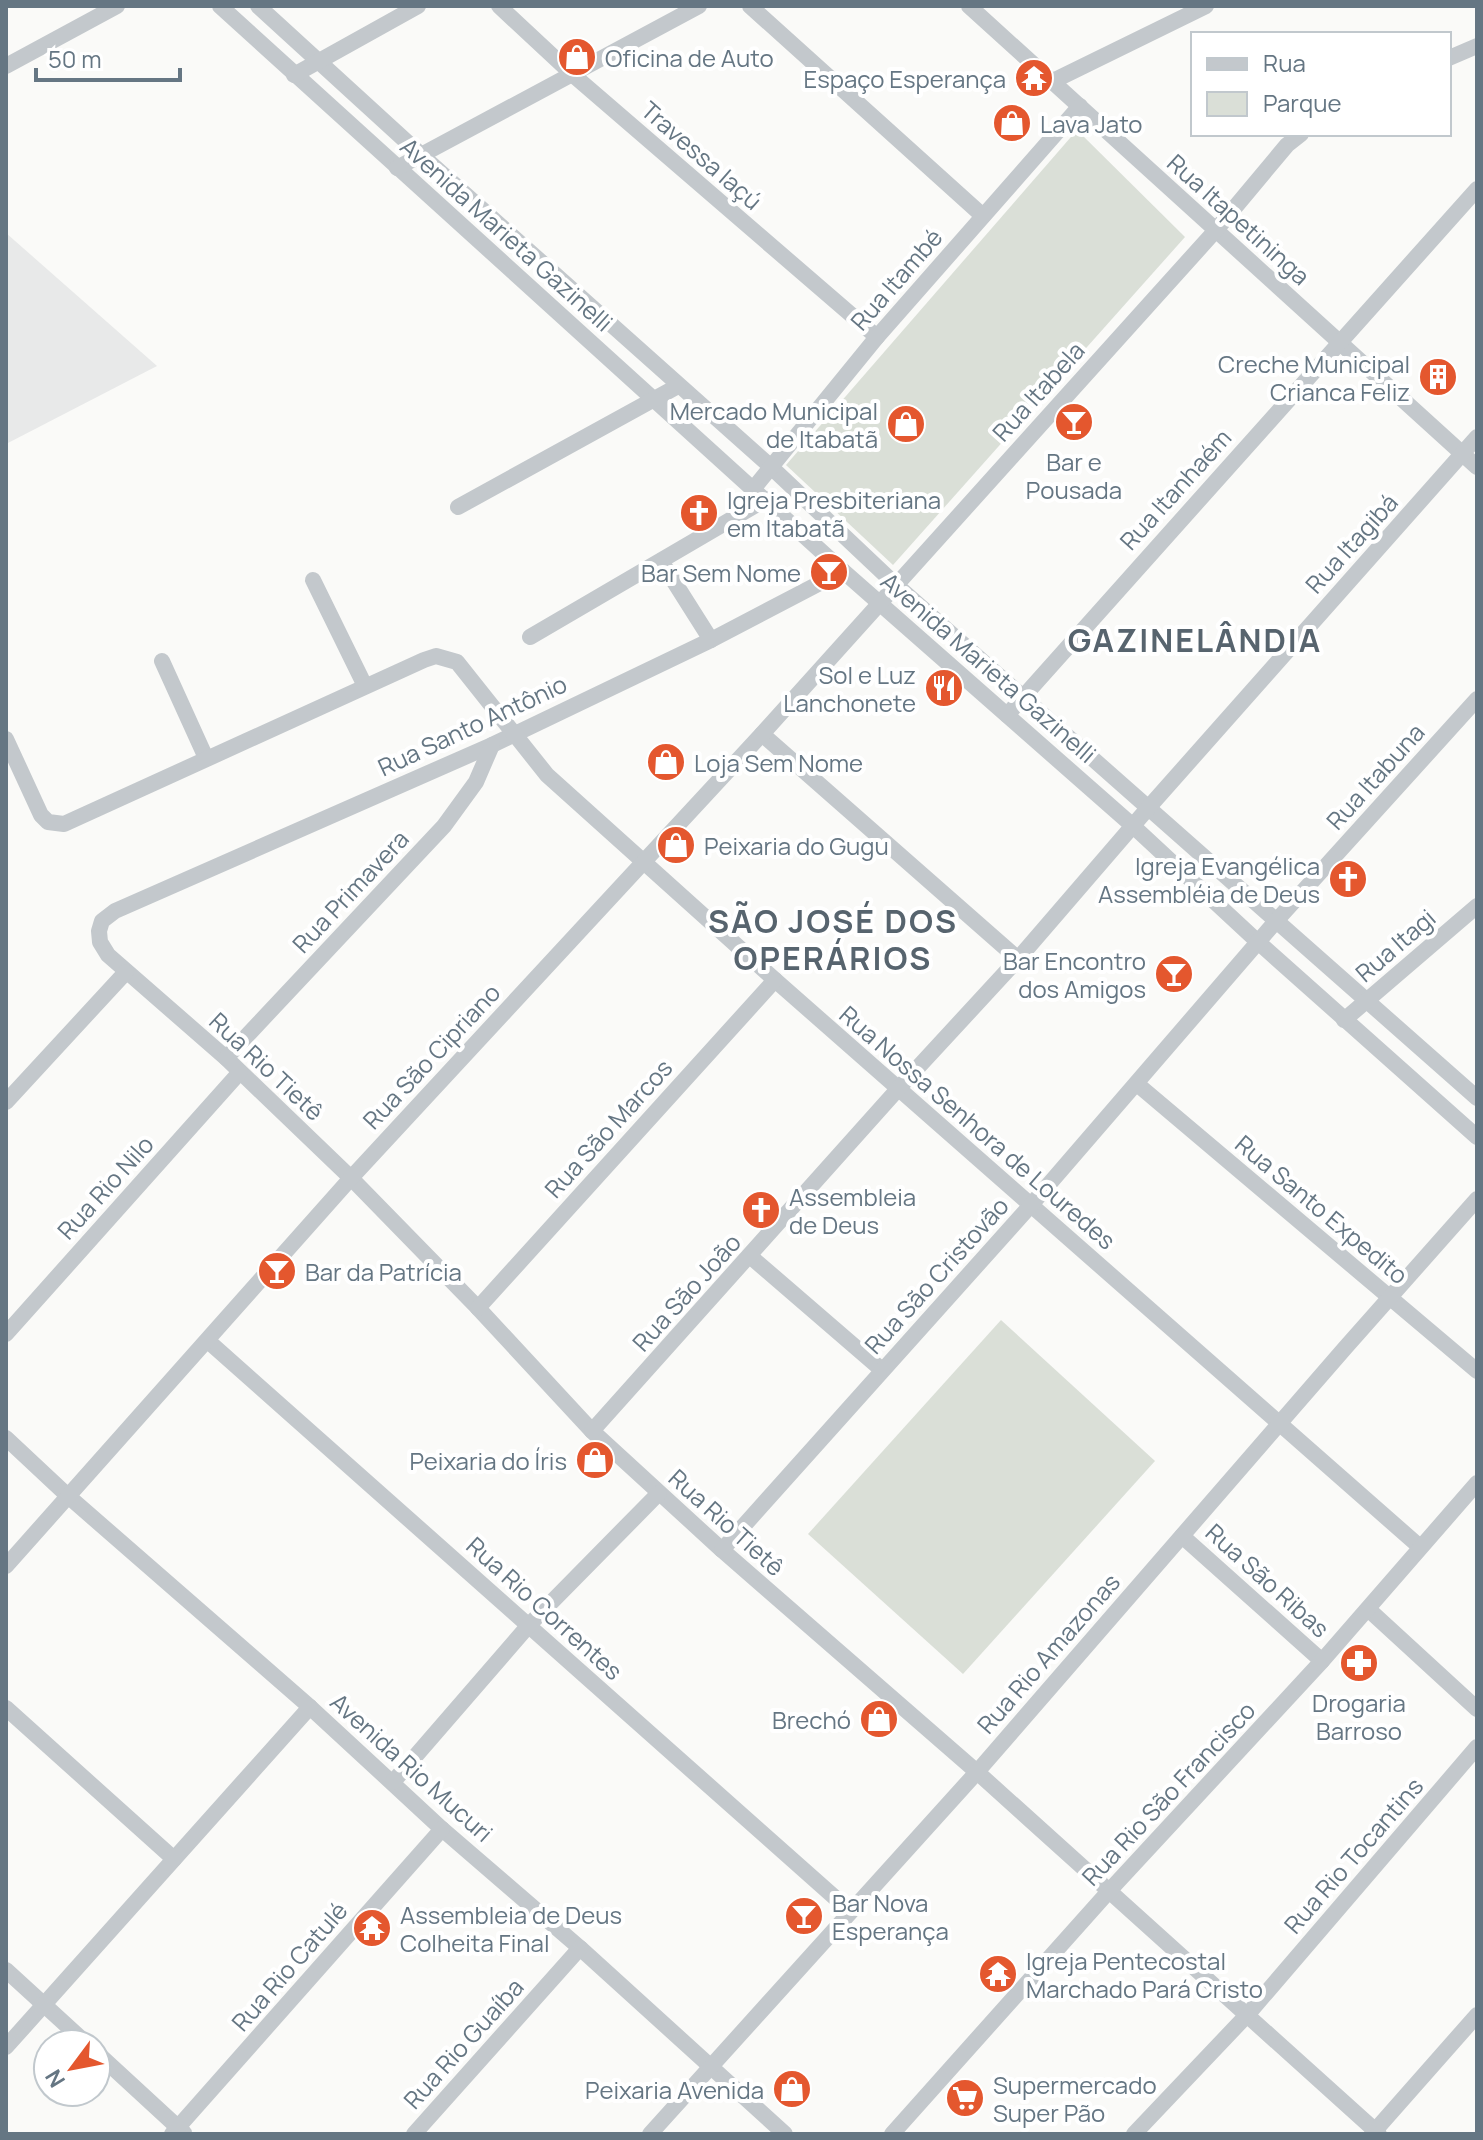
<svg xmlns="http://www.w3.org/2000/svg" width="1483" height="2140" font-family="Manrope,sans-serif">
	<style>
		.built { fill: #e8e9e9 }
		.green { fill: #dadfd7 }
		.lines { fill: none; stroke-linecap: round; stroke-linejoin: round }
		.street { stroke: #c3c8cc; stroke-width: 16 }
		.labels { text-anchor: middle; dominant-baseline: central; stroke-width: 8; stroke-linejoin: round; paint-order: stroke }
		.poi-label { font-size: 24px; fill: #657683; stroke: #fff; text-anchor: start }
		.street-label { font-size: 24px; fill: #657683; stroke: #fff }
		.district-label { font-size: 32px; font-weight: bold; letter-spacing: 2px; fill: #57646e; stroke: #fff }
	</style>
	<rect width="100%" height="100%" fill="#fafaf8"/>
	<polygon class="built" points="6,233 157,366 6,444"/>
	<g class="green">
		<polygon points="1077,130 1185,237 893,565 786,465"/>
		<polygon points="1001,1320 1155,1461 963,1674 808,1534"/>
	</g>
	<g class="lines">
		<g class="street">
			<polyline points="220,6 843,571 1133,826 1258,942 1477,1137"/>
			<polyline points="258,6 420,154 770,466 896,585 1477,1098"/>
			<polyline points="499,6 572,74 877,337"/>
			<polyline points="750,6 983,216"/>
			<polyline points="969,6 1477,467"/>
			<polyline points="1449,58 1477,46"/>
			<polyline points="6,66 117,6"/>
			<polyline points="294,75 418,6"/>
			<polyline points="1053,81 1206,6"/>
			<polyline points="397,168 699,6"/>
			<polyline points="754,488 877,337 1080,106"/>
			<polyline points="458,507 678,386"/>
			<polyline points="661,561 711,640"/>
			<polyline points="843,571 711,640 492,745 115,911 102,921 99,931 100,942 108,955 226,1058 351,1178 478,1308 592,1431 722,1550 977,1772 1379,2134"/>
			<polyline points="313,580 365,686"/>
			<polyline points="530,637 766,499"/>
			<polyline points="162,661 206,758"/>
			<polyline points="1007,715 1477,189"/>
			<polyline points="762,734 1018,959"/>
			<polyline points="6,739 41,815 48,822 64,824 424,660 436,656 457,662 547,775 775,980 1420,1547"/>
			<polyline points="1344,1020 1477,906"/>
			<polyline points="226,1058 444,826 476,782 492,745"/>
			<polyline points="1137,1084 1477,1371"/>
			<polyline points="6,1102 126,972"/>
			<polyline points="751,1257 882,1370"/>
			<polyline points="478,1308 775,980"/>
			<polyline points="6,1334 240,1072"/>
			<polyline points="208,1341 850,1911"/>
			<polyline points="592,1431 898,1089 1018,959 1149,807 1477,437"/>
			<polyline points="6,1438 68,1496 310,1707 442,1829 580,1948 785,2134"/>
			<polyline points="1182,1536 1322,1661"/>
			<polyline points="722,1550 1031,1205 1277,920 1477,699"/>
			<polyline points="6,1566 351,1178 762,734 1216,230 1287,145 1301,134"/>
			<polyline points="1368,1609 1477,1709"/>
			<polyline points="6,1708 174,1859"/>
			<polyline points="393,1782 529,1625 659,1493"/>
			<polyline points="6,1970 87,2044"/>
			<polyline points="6,2047 310,1707"/>
			<polyline points="96,2052 184,2133"/>
			<polyline points="172,2134 442,1829"/>
			<polyline points="414,2134 580,1948"/>
			<polyline points="650,2134 977,1772 1345,1348 1477,1199"/>
			<polyline points="892,2134 1110,1890 1322,1661 1477,1483"/>
			<polyline points="1134,2134 1248,2014 1477,1747"/>
			<polyline points="1372,2134 1477,2015"/>
		</g>
	</g>
	<defs>
		<symbol id="shop-disc" viewBox="-11 -11 22 22"><circle r="9.5" fill="#e4572e" stroke="#fff"/><path d="M-5-2.5h2.3a2.7 3.5 0 0 1 5.4 0H5L5.5 6h-11ZM-1.5-2.5h3a1.5 2.3 0 0 0-3 0Z" fill="#fff"/></symbol>
		<symbol id="temple-disc" viewBox="-11 -11 22 22"><circle r="9.5" fill="#e4572e" stroke="#fff"/><path d="M0-6L5-2H3V0L6.5 2.5H4V6H1.5V3h-3V6H-4V2.5H-6.5L-3 0V-2H-5Z" fill="#fff"/></symbol>
		<symbol id="building-disc" viewBox="-11 -11 22 22"><circle r="9.5" fill="#e4572e" stroke="#fff"/><path d="M-4-6H4V6H1V3H-1V6H-4ZM-2.5-4.3h1.7v1.8h-1.7ZM.8-4.3h1.7v1.8H.8ZM-2.5-1h1.7V.8h-1.7ZM.8-1h1.7V.8H.8Z" fill="#fff"/></symbol>
		<symbol id="bar-disc" viewBox="-11 -11 22 22"><circle r="9.5" fill="#e4572e" stroke="#fff"/><path d="M-6-5H6L.8 .8V4.5H3.5V6h-7V4.5H-.8V.8Z" fill="#fff"/></symbol>
		<symbol id="church-disc" viewBox="-11 -11 22 22"><circle r="9.5" fill="#e4572e" stroke="#fff"/><path d="M-1.2-6h2.4v3.5h3.3v2.4h-3.3V6h-2.4V-.1h-3.3v-2.4h3.3Z" fill="#fff"/></symbol>
		<symbol id="restaurant-disc" viewBox="-11 -11 22 22"><circle r="9.5" fill="#e4572e" stroke="#fff"/><path d="M-5-6h1v4h1v-4h1v4h1v-4h1v5L-1.5 .5V6h-2V.5L-5-1ZM5-6V6H3V1.5H1.5Q1.5-4 5-6Z" fill="#fff"/></symbol>
		<symbol id="pharmacy-disc" viewBox="-11 -11 22 22"><circle r="9.5" fill="#e4572e" stroke="#fff"/><path d="M-2-6h4v4h4v4h-4v4h-4v-4h-4v-4h4Z" fill="#fff"/></symbol>
		<symbol id="supermarket-disc" viewBox="-11 -11 22 22"><circle r="9.5" fill="#e4572e" stroke="#fff"/><path d="M-6-5.5h2.5l.6 2H6L4.5 2H-2.5L-4.4-4H-6ZM-1.5 3.2a1.3 1.3 0 1 0 .1 0ZM3 3.2a1.3 1.3 0 1 0 .1 0Z" fill="#fff"/></symbol>
	</defs>
	<g fill-rule="evenodd">
		<use href="#shop-disc" x="555" y="35" width="44" height="44"/>
		<use href="#temple-disc" x="1012" y="56" width="44" height="44"/>
		<use href="#shop-disc" x="990" y="101" width="44" height="44"/>
		<use href="#building-disc" x="1416" y="355" width="44" height="44"/>
		<use href="#bar-disc" x="1052" y="400" width="44" height="44"/>
		<use href="#shop-disc" x="884" y="402" width="44" height="44"/>
		<use href="#church-disc" x="677" y="491" width="44" height="44"/>
		<use href="#bar-disc" x="807" y="550" width="44" height="44"/>
		<use href="#restaurant-disc" x="922" y="666" width="44" height="44"/>
		<use href="#shop-disc" x="644" y="740" width="44" height="44"/>
		<use href="#shop-disc" x="654" y="823" width="44" height="44"/>
		<use href="#church-disc" x="1326" y="857" width="44" height="44"/>
		<use href="#bar-disc" x="1152" y="952" width="44" height="44"/>
		<use href="#church-disc" x="739" y="1188" width="44" height="44"/>
		<use href="#bar-disc" x="255" y="1249" width="44" height="44"/>
		<use href="#shop-disc" x="573" y="1438" width="44" height="44"/>
		<use href="#pharmacy-disc" x="1337" y="1641" width="44" height="44"/>
		<use href="#shop-disc" x="857" y="1697" width="44" height="44"/>
		<use href="#bar-disc" x="782" y="1894" width="44" height="44"/>
		<use href="#temple-disc" x="350" y="1906" width="44" height="44"/>
		<use href="#temple-disc" x="976" y="1952" width="44" height="44"/>
		<use href="#shop-disc" x="770" y="2067" width="44" height="44"/>
		<use href="#supermarket-disc" x="943" y="2076" width="44" height="44"/>
	</g>
	<g class="labels">
		<g class="poi-label">
			<text x="605" y="57">Oficina de Auto</text>
			<text x="1006" y="78" text-anchor="end">Espaço Esperança</text>
			<text x="1040" y="123">Lava Jato</text>
			<text x="1410" y="363" text-anchor="end">Creche Municipal<tspan x="1410" dy="28">Crianca Feliz</tspan></text>
			<text x="878" y="410" text-anchor="end">Mercado Municipal<tspan x="878" dy="28">de Itabatã</tspan></text>
			<text x="1074" y="461" text-anchor="middle">Bar e<tspan x="1074" dy="28">Pousada</tspan></text>
			<text x="727" y="499">Igreja Presbiteriana<tspan x="727" dy="28">em Itabatã</tspan></text>
			<text x="801" y="572" text-anchor="end">Bar Sem Nome</text>
			<text x="916" y="674" text-anchor="end">Sol e Luz<tspan x="916" dy="28">Lanchonete</tspan></text>
			<text x="694" y="762">Loja Sem Nome</text>
			<text x="704" y="845">Peixaria do Gugu</text>
			<text x="1320" y="865" text-anchor="end">Igreja Evangélica<tspan x="1320" dy="28">Assembléia de Deus</tspan></text>
			<text x="1146" y="960" text-anchor="end">Bar Encontro<tspan x="1146" dy="28">dos Amigos</tspan></text>
			<text x="789" y="1196">Assembleia<tspan x="789" dy="28">de Deus</tspan></text>
			<text x="305" y="1271">Bar da Patrícia</text>
			<text x="567" y="1460" text-anchor="end">Peixaria do Íris</text>
			<text x="1359" y="1702" text-anchor="middle">Drogaria<tspan x="1359" dy="28">Barroso</tspan></text>
			<text x="851" y="1719" text-anchor="end">Brechó</text>
			<text x="832" y="1902">Bar Nova<tspan x="832" dy="28">Esperança</tspan></text>
			<text x="400" y="1914">Assembleia de Deus<tspan x="400" dy="28">Colheita Final</tspan></text>
			<text x="1026" y="1960">Igreja Pentecostal<tspan x="1026" dy="28">Marchado Pará Cristo</tspan></text>
			<text x="993" y="2084">Supermercado<tspan x="993" dy="28">Super Pão</tspan></text>
			<text x="764" y="2089" text-anchor="end">Peixaria Avenida</text>
		</g>
		<g class="street-label">
			<text transform="translate(702 155) rotate(41)">Travessa Iaçú</text>
			<text transform="translate(1239 219) rotate(42)">Rua Itapetininga</text>
			<text transform="translate(507 234) rotate(42)">Avenida Marieta Gazinelli</text>
			<text transform="translate(896 279) rotate(-49)">Rua Itambé</text>
			<text transform="translate(1038 391) rotate(-48)">Rua Itabela</text>
			<text transform="translate(1175 489) rotate(-48)">Rua Itanhaém</text>
			<text transform="translate(1351 543) rotate(-48)">Rua Itagibá</text>
			<text transform="translate(989 667) rotate(41)">Avenida Marieta Gazinelli</text>
			<text transform="translate(472 725) rotate(-25)">Rua Santo Antônio</text>
			<text transform="translate(1375 776) rotate(-48)">Rua Itabuna</text>
			<text transform="translate(350 891) rotate(-47)">Rua Primavera</text>
			<text transform="translate(1395 945) rotate(-41)">Rua Itagi</text>
			<text transform="translate(431 1056) rotate(-47)">Rua São Cipriano</text>
			<text transform="translate(267 1066) rotate(43)">Rua Rio Tietê</text>
			<text transform="translate(978 1127) rotate(41)">Rua Nossa Senhora de Louredes</text>
			<text transform="translate(608 1128) rotate(-48)">Rua São Marcos</text>
			<text transform="translate(105 1187) rotate(-48)">Rua Rio Nilo</text>
			<text transform="translate(1322 1209) rotate(40)">Rua Santo Expedito</text>
			<text transform="translate(936 1275) rotate(-48)">Rua São Cristovão</text>
			<text transform="translate(686 1292) rotate(-48)">Rua São João</text>
			<text transform="translate(727 1522) rotate(42)">Rua Rio Tietê</text>
			<text transform="translate(1268 1580) rotate(42)">Rua São Ribas</text>
			<text transform="translate(545 1608) rotate(42)">Rua Rio Correntes</text>
			<text transform="translate(1048 1653) rotate(-49)">Rua Rio Amazonas</text>
			<text transform="translate(412 1767) rotate(42)">Avenida Rio Mucuri</text>
			<text transform="translate(1168 1793) rotate(-47)">Rua Rio São Francisco</text>
			<text transform="translate(1353 1855) rotate(-49)">Rua Rio Tocantins</text>
			<text transform="translate(289 1966) rotate(-49)">Rua Rio Catulé</text>
			<text transform="translate(463 2043) rotate(-48)">Rua Rio Guaíba</text>
		</g>
		<g class="district-label">
			<text x="1195" y="640">GAZINELÂNDIA</text>
			<text x="833" y="921">SÃO JOSÉ DOS<tspan x="833" dy="37">OPERÁRIOS</tspan></text>
		</g>
	</g>
	<rect width="1483" height="2140" fill="none" stroke="#657683" stroke-width="16"/>
	<rect x="1191" y="32" width="260" height="104" fill="#ffffff" stroke="#c1c8cd" stroke-width="2"/>
	<rect x="1207" y="58" width="40" height="12" fill="#c3c8cc" stroke="#c1c8cd" stroke-width="2"/>
	<text x="1263" y="72" font-size="24" fill="#657683">Rua</text>
	<rect x="1207" y="92" width="40" height="24" fill="#dadfd7" stroke="#c1c8cd" stroke-width="2"/>
	<text x="1263" y="112" font-size="24" fill="#657683">Parque</text>
	<g transform="translate(72 2068) rotate(238)"><circle r="38" fill="#ffffff" stroke="#c1c8cd" stroke-width="2"/>
	<path d="M0-6L14 30L0 20L-14 30Z" fill="#e4572e"/>
	<text y="-12" font-size="22" font-weight="bold" text-anchor="middle" fill="#657683">N</text>
	</g>
	<path d="M36 68v12h144v-12" fill="none" stroke="#657683" stroke-width="4"/>
	<text x="48" y="68" font-size="24" fill="#657683" stroke="#ffffff" stroke-width="6" paint-order="stroke">50 m</text>
</svg>
